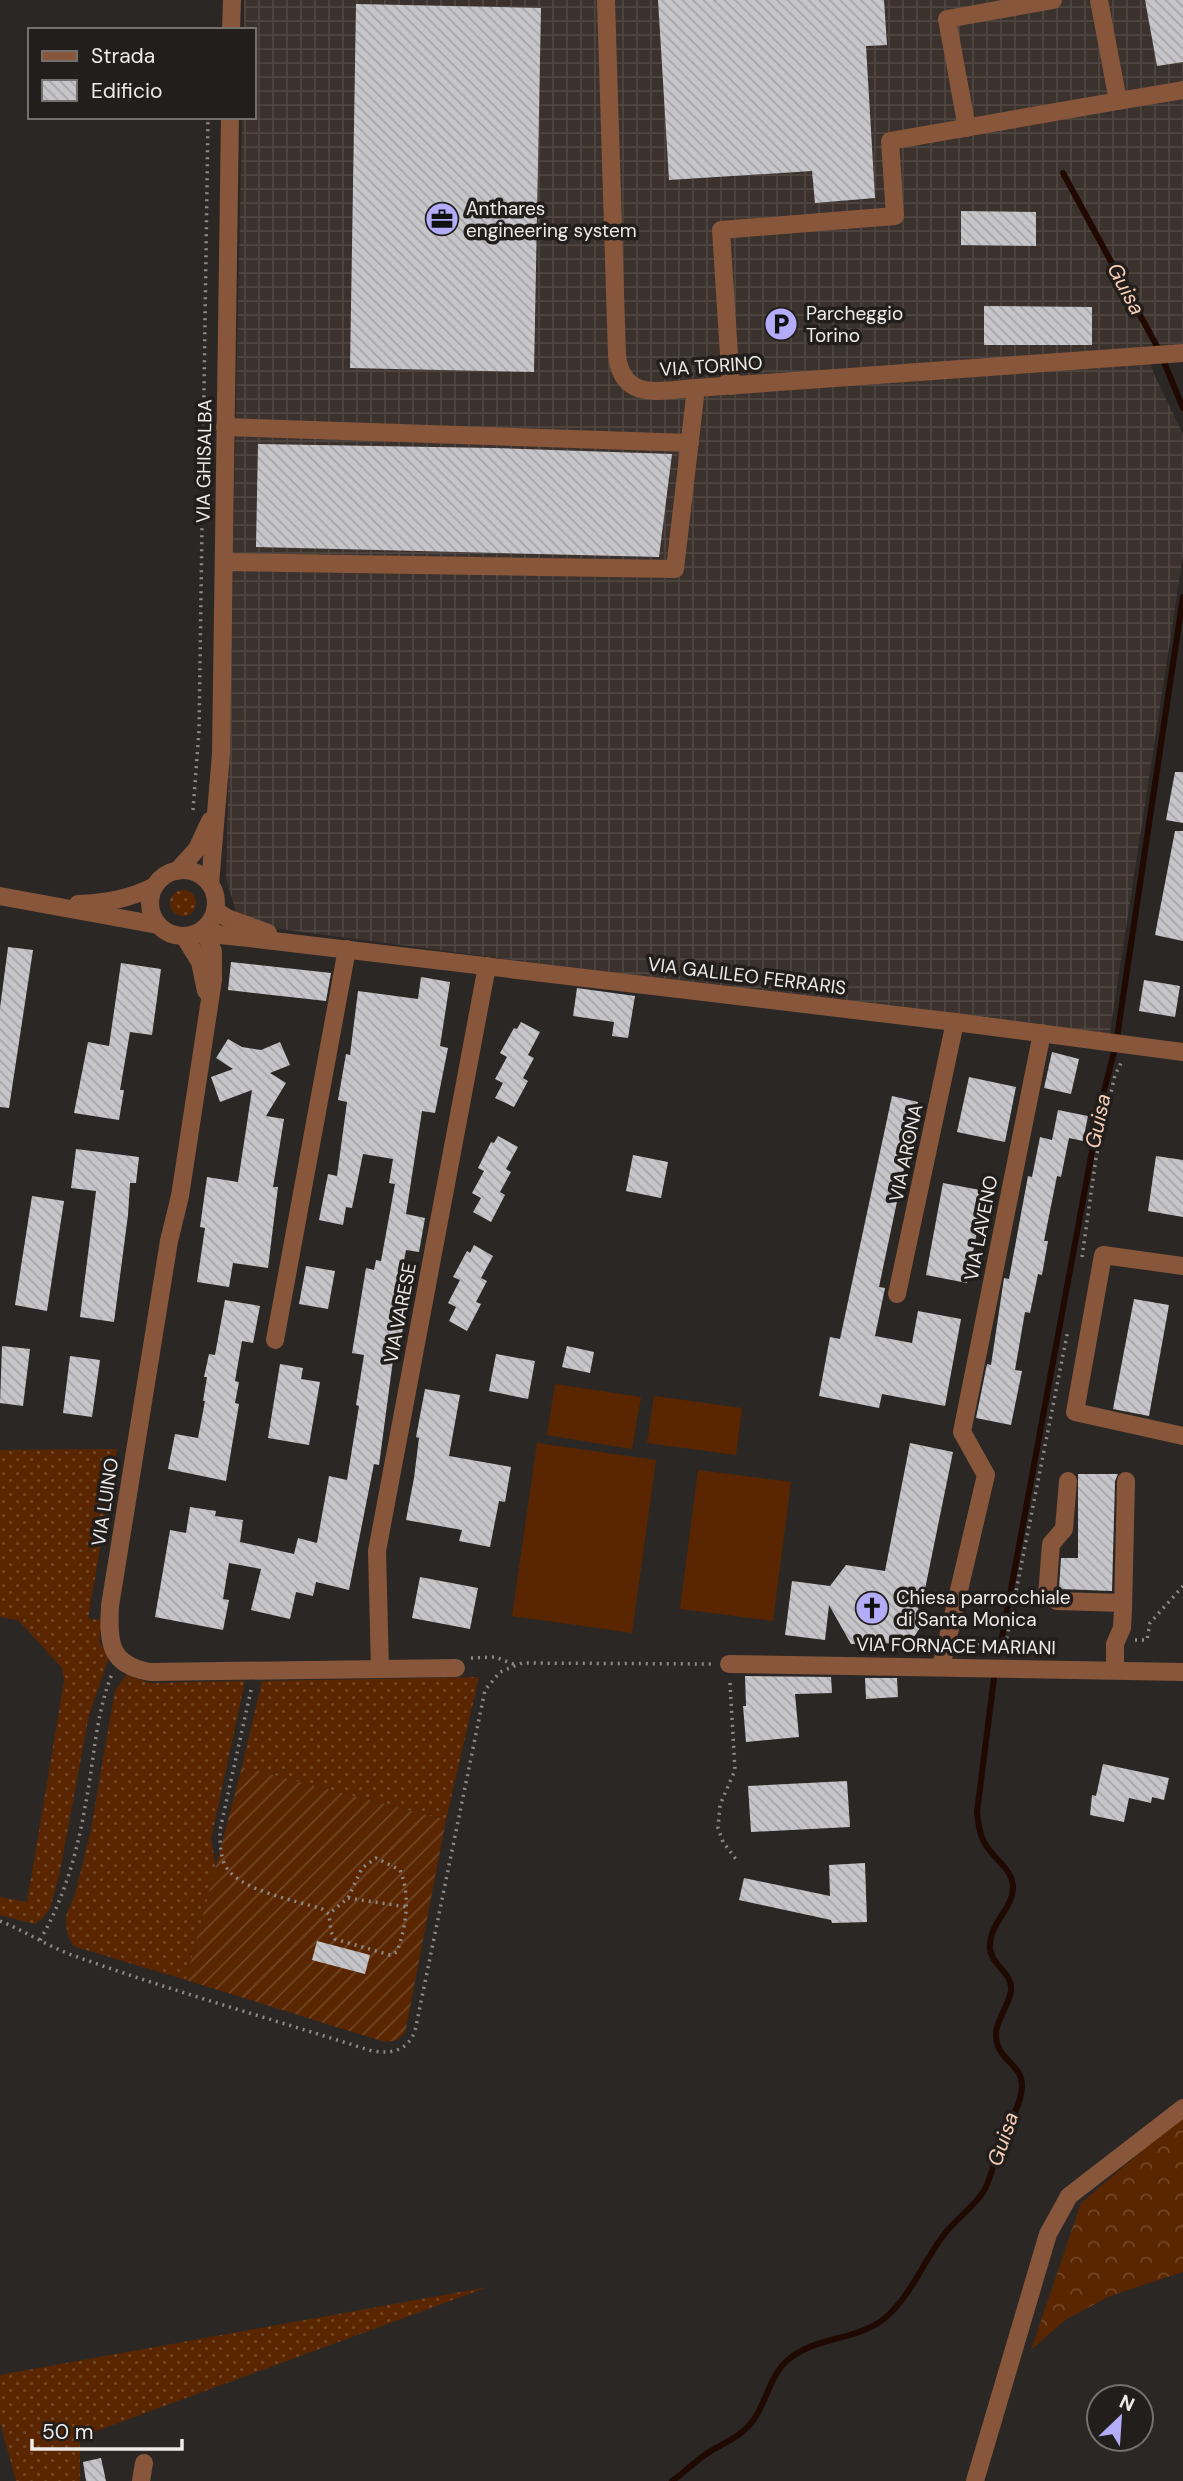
<svg xmlns="http://www.w3.org/2000/svg" width="1183" height="2481" font-family="'DM Sans',sans-serif">
	<style>
		.industrial { fill: url(#industrial-grid) }
		.grass { fill: url(#grass-dots) }
		.forest { fill: url(#forest-crowns) }
		.garden { fill: url(#garden-furrows) }
		.pitch { fill: #5a2601 }
		.lines { fill: none; stroke-linecap: round; stroke-linejoin: round }
		.stream { stroke: #1f0900; stroke-width: 6 }
		.building { fill: url(#building-back-hatch) }
		.path { stroke: #8e8a89; stroke-width: 3.5; stroke-dasharray: 2 5; stroke-linecap: butt }
		.minor { stroke: #88563b; stroke-width: 18 }
		.labels { text-anchor: middle; dominant-baseline: central; stroke-width: 7; stroke-linejoin: round; paint-order: stroke }
		.poi-label { font-size: 19px; fill: #eeebea; stroke: #211e1c; text-anchor: start }
		.street-label { font-size: 19px; fill: #eeebea; stroke: #211e1c }
		.water-label { font-size: 21px; font-style: italic; fill: #f8ceb7; stroke: #211e1c }
	</style>
	<defs>
		<pattern id="industrial-grid" width="8" height="8" patternUnits="userSpaceOnUse" patternTransform="scale(1.75)"><rect width="8" height="8" fill="#3b312d"/><path d="M0 4h8M4 0v8" fill="none" stroke="#4e4541"/></pattern>
		<pattern id="grass-dots" width="8" height="8" patternUnits="userSpaceOnUse" patternTransform="scale(1.75)"><rect width="8" height="8" fill="#5a2601"/><path d="M2 2h.1M6 6h.1" fill="none" stroke="#724626" stroke-width="1.8" stroke-linecap="round"/></pattern>
		<pattern id="forest-crowns" width="20" height="18" patternUnits="userSpaceOnUse" patternTransform="scale(1.75)"><rect width="20" height="18" fill="#5a2601"/><path d="M2 6a3 3 0 1 1 6 0M12 15a3 3 0 1 1 6 0" fill="none" stroke="#724626"/></pattern>
		<pattern id="garden-furrows" width="10" height="10" patternUnits="userSpaceOnUse" patternTransform="scale(1.75)"><rect width="10" height="10" fill="#5a2601"/><path d="M-1 1l2-2M0 10L10 0M9 11l2-2" fill="none" stroke="#724626"/></pattern>
		<pattern id="building-back-hatch" width="6" height="6" patternUnits="userSpaceOnUse" patternTransform="scale(1.75)"><rect width="6" height="6" fill="#c6c6ca"/><path d="M-1 5l2 2M0 0l6 6M5-1l2 2" fill="none" stroke="#a6a6a9"/></pattern>
	</defs>
	<rect width="100%" height="100%" fill="#2b2725"/>
	<polygon class="industrial" points="244,0 1183,0 1183,344 1145,346 1154,374 1183,434 1183,556 1109,1039 265,927 236,912 226,878 242,117 254,117 254,30 244,30"/>
	<g class="grass">
		<circle cx="183" cy="903" r="13"/>
		<polygon points="117,1449 88,1619 102,1620 99,1641 109,1657 89,1715 59,1876 50,1908 43,1918 35,1924 0,1915 0,1897 27,1902 64,1681 62,1668 18,1620 0,1617 0,1450"/>
		<polygon points="126,1675 150,1683 245,1681 211,1839 216,1867 186,1980 73,1946 67,1933 66,1916 75,1894 90,1835 115,1690"/>
		<polygon points="479,1677 446,1820 242,1767 262,1681"/>
		<polygon points="488,2287 80,2437 80,2481 16,2481 0,2422 0,2375"/>
	</g>
	<polygon class="forest" points="1183,2116 1183,2272 1110,2296 1065,2320 1031,2350 1081,2203"/>
	<polygon class="garden" points="242,1767 446,1820 405,2033 397,2040 385,2042 186,1980"/>
	<g class="pitch">
		<polygon points="555,1384 641,1397 632,1449 547,1435"/>
		<polygon points="654,1396 742,1408 736,1455 647,1443"/>
		<polygon points="537,1443 656,1460 632,1633 512,1616"/>
		<polygon points="698,1470 791,1482 773,1621 680,1609"/>
	</g>
	<g class="lines">
		<g class="stream">
			<polyline points="1063,173 1159,350 1183,408"/>
			<polyline points="1001,1643 1101,1103 1116,1044 1183,597"/>
			<path d="M672,2481C684,2473 693,2463 705,2455C720,2444 740,2438 752,2422C767,2403 769,2375 789,2359C817,2336 857,2341 885,2318C911,2296 923,2262 943,2236C955,2219 975,2207 985,2189C992,2175 995,2158 1000,2144C1007,2124 1022,2106 1022,2085C1022,2067 1003,2061 998,2046C990,2025 1008,2010 1011,1991C1013,1973 992,1966 990,1949C988,1923 1014,1909 1013,1886C1012,1868 992,1858 984,1842C979,1833 978,1822 977,1812L994,1678"/>
		</g>
	</g>
	<g class="building">
		<polygon points="658,0 884,0 887,45 866,46 875,198 815,203 812,171 669,180"/>
		<polygon points="1145,0 1183,0 1183,62 1157,66"/>
		<polygon points="356,4 541,8 534,372 350,368"/>
		<polygon points="961,211 1036,212 1036,246 961,245"/>
		<polygon points="984,306 1092,307 1092,345 984,345"/>
		<polygon points="258,444 493,448 672,454 659,557 256,547"/>
		<polygon points="1175,772 1183,772 1183,823 1166,820"/>
		<polygon points="1175,831 1183,831 1183,941 1155,935"/>
		<polygon points="8,947 33,950 9,1108 0,1107 0,1008"/>
		<polygon points="231,962 331,973 326,1001 228,990"/>
		<polygon points="121,963 161,969 152,1035 130,1032 120,1090 124,1090 119,1120 74,1113 88,1042 109,1046"/>
		<polygon points="421,977 450,982 440,1046 448,1048 435,1113 422,1111 406,1214 425,1218 419,1252 406,1250 392,1325 403,1327 398,1361 393,1360 379,1465 374,1464 349,1590 316,1582 313,1596 296,1592 290,1619 251,1610 261,1569 229,1563 223,1599 229,1600 223,1630 155,1617 170,1530 186,1533 190,1507 216,1511 215,1516 243,1520 240,1542 294,1554 298,1538 317,1543 329,1476 347,1480 359,1406 356,1405 364,1355 352,1353 366,1268 374,1270 376,1260 381,1261 395,1184 389,1183 393,1159 363,1154 352,1208 346,1207 343,1225 319,1220 328,1174 337,1176 347,1102 338,1100 346,1054 350,1055 358,991 418,999"/>
		<polygon points="1144,980 1180,986 1175,1017 1139,1011"/>
		<polygon points="577,988 635,996 628,1038 612,1036 614,1022 573,1016"/>
		<polygon points="521,1022 540,1032 528,1055 534,1058 523,1078 528,1081 514,1107 495,1098 503,1083 495,1079 507,1057 500,1053 514,1028 517,1029"/>
		<polygon points="228,1039 242,1047 261,1050 280,1042 290,1065 270,1073 286,1083 266,1116 284,1119 273,1187 278,1187 268,1268 233,1263 229,1287 197,1282 205,1228 200,1227 207,1177 238,1182 252,1090 220,1102 211,1077 233,1069 216,1058"/>
		<polygon points="1052,1052 1079,1059 1071,1094 1044,1088"/>
		<polygon points="969,1077 1016,1087 1005,1142 957,1132"/>
		<polygon points="892,1096 918,1102 879,1287 885,1288 875,1336 912,1343 918,1311 961,1319 945,1406 882,1394 879,1408 819,1396 830,1337 840,1339"/>
		<polygon points="1058,1110 1088,1116 1083,1141 1069,1138 1061,1177 1057,1176 1044,1241 1048,1241 1042,1275 1038,1274 1030,1313 1025,1312 1015,1370 1022,1371 1011,1425 976,1418 987,1364 991,1365 1004,1278 1009,1279 1028,1176 1032,1177 1040,1137 1052,1140"/>
		<polygon points="498,1136 518,1147 506,1169 511,1172 500,1192 505,1195 491,1222 473,1212 481,1198 472,1193 484,1171 478,1168 491,1142 494,1143"/>
		<polygon points="76,1149 139,1157 136,1183 130,1183 128,1215 114,1322 80,1317 96,1191 71,1188"/>
		<polygon points="633,1155 668,1162 661,1198 626,1191"/>
		<polygon points="1156,1156 1183,1160 1183,1217 1148,1211"/>
		<polygon points="943,1183 985,1191 967,1283 926,1275"/>
		<polygon points="32,1196 64,1201 47,1311 15,1305"/>
		<polygon points="474,1245 493,1256 481,1278 487,1281 476,1302 481,1304 467,1331 449,1321 456,1307 448,1303 460,1280 453,1277 467,1251 470,1253"/>
		<polygon points="306,1266 335,1271 328,1309 299,1304"/>
		<polygon points="1134,1299 1169,1305 1149,1416 1113,1409"/>
		<polygon points="225,1300 260,1306 253,1343 242,1341 235,1381 239,1382 235,1403 239,1404 226,1481 168,1469 175,1434 198,1438 205,1401 203,1401 207,1377 204,1377 209,1354 215,1355"/>
		<polygon points="2,1346 30,1349 23,1406 0,1403"/>
		<polygon points="567,1346 594,1352 590,1373 562,1367"/>
		<polygon points="496,1354 535,1361 528,1399 489,1391"/>
		<polygon points="70,1356 100,1360 92,1417 63,1413"/>
		<polygon points="280,1364 303,1368 301,1379 320,1382 309,1445 268,1438"/>
		<polygon points="425,1389 460,1395 449,1456 511,1467 505,1502 499,1501 490,1547 459,1541 462,1530 406,1520 414,1478 419,1438 416,1437"/>
		<polygon points="910,1443 953,1452 924,1594 914,1596 923,1623 910,1643 851,1644 829,1605 825,1640 785,1635 792,1581 830,1586 846,1565 885,1571"/>
		<polygon points="1078,1474 1118,1474 1115,1481 1112,1591 1059,1589 1061,1558 1078,1558"/>
		<polygon points="420,1577 478,1588 470,1629 412,1618"/>
		<polygon points="745,1676 831,1677 832,1693 795,1694 799,1737 746,1742 743,1706 746,1706"/>
		<polygon points="865,1678 897,1678 898,1697 866,1699"/>
		<polygon points="1103,1764 1169,1778 1164,1800 1152,1797 1151,1803 1129,1798 1124,1822 1090,1815 1092,1795 1096,1796"/>
		<polygon points="847,1781 850,1827 751,1832 748,1786"/>
		<polygon points="865,1863 867,1922 832,1923 831,1920 739,1900 744,1878 830,1896 829,1865"/>
		<polygon points="317,1941 370,1955 365,1974 312,1960"/>
		<polygon points="101,2458 106,2481 86,2481 83,2462"/>
	</g>
	<g class="lines">
		<g class="path">
			<polyline points="193,810 199,731 208,117"/>
			<polyline points="1082,1257 1096,1158 1115,1075 1121,1063"/>
			<polyline points="1135,1640 1147,1640 1150,1623 1183,1586"/>
			<polyline points="963,1643 977,1644 981,1649"/>
			<polyline points="1004,1652 1068,1330"/>
			<polyline points="471,1658 495,1657 516,1665"/>
			<polyline points="730,1683 735,1770 720,1805 718,1828 723,1842 738,1862"/>
			<path d="M251,1690L220,1830C220,1841 220,1852 224,1863C235,1890 295,1900 322,1909L329,1914L331,1932L335,1939L390,1955L397,1952C406,1926 411,1897 400,1870L376,1858L362,1868L348,1898L329,1914"/>
			<polyline points="348,1898 407,1907"/>
			<path d="M0,1921C25,1931 47,1946 72,1955C171,1991 272,2019 372,2051C392,2054 407,2051 415,2031L485,1690L500,1672L522,1663L713,1664"/>
			<path d="M40,1940C64,1899 77,1853 85,1807C94,1763 95,1716 112,1674"/>
		</g>
		<g class="minor">
			<path d="M606,0L617,356C623,402 661,390 696,388L1183,353"/>
			<polyline points="231,30 232,0"/>
			<polyline points="1118,101 1183,90"/>
			<polyline points="967,128 947,19 1053,0"/>
			<polyline points="731,386 721,230 895,216 890,141 1118,101 1099,0"/>
			<polyline points="225,427 690,443"/>
			<polyline points="224,562 675,569 696,388"/>
			<circle cx="183" cy="903" r="33"/>
			<polyline points="177,871 197,849 210,821"/>
			<polyline points="210,884 221,754 230,117"/>
			<polyline points="0,896 158,925"/>
			<path d="M78,904C106,903 129,899 155,886"/>
			<polyline points="215,910 227,918 268,933"/>
			<polyline points="205,928 220,935 249,938 955,1022 1183,1052"/>
			<path d="M203,930L213,951V980L180,1196L169,1241L110,1606C108,1642 109,1665 150,1672L456,1668"/>
			<polyline points="184,936 200,962 206,991"/>
			<polyline points="1183,1266 1103,1255 1075,1412 1183,1436"/>
			<polyline points="897,1294 955,1022"/>
			<polyline points="275,1340 347,949"/>
			<polyline points="1068,1481 1064,1529 1051,1544 1047,1596 1057,1601 1123,1603"/>
			<polyline points="729,1664 1183,1672"/>
			<polyline points="941,1667 986,1475 962,1432 1042,1033"/>
			<polyline points="380,1669 377,1551 487,966"/>
			<polyline points="1115,1670 1115,1644 1122,1628 1123,1610 1126,1481"/>
			<polyline points="141,2481 144,2463"/>
			<polyline points="975,2481 1048,2234 1069,2196 1183,2108"/>
		</g>
	</g>
	<defs>
		<symbol id="office-disc" viewBox="-11 -11 22 22"><circle r="9.5" fill="#b3adf9" stroke="#211e1c"/><path d="M-6-3h4V-5.5h4V-3h4V5H-6ZM-1-4.5V-3h2v-1.5ZM-6 0V1H6V0Z" fill="#111"/></symbol>
		<symbol id="parking-disc" viewBox="-11 -11 22 22"><circle r="9.5" fill="#b3adf9" stroke="#211e1c"/><path d="M-3.5-5.5H1a3.5 3.5 0 0 1 0 7H-1V5.5H-3.5ZM-1-3.4V-.6H.8a1.4 1.4 0 0 0 0-2.8Z" fill="#111"/></symbol>
		<symbol id="church-disc" viewBox="-11 -11 22 22"><circle r="9.5" fill="#b3adf9" stroke="#211e1c"/><path d="M-1.2-6h2.4v3.5h3.3v2.4h-3.3V6h-2.4V-.1h-3.3v-2.4h3.3Z" fill="#111"/></symbol>
	</defs>
	<g fill-rule="evenodd">
		<use href="#office-disc" x="423" y="200" width="38" height="38"/>
		<use href="#parking-disc" x="762" y="305" width="38" height="38"/>
		<use href="#church-disc" x="853" y="1589" width="38" height="38"/>
	</g>
	<g class="labels">
		<g class="poi-label">
			<text x="466" y="208">Anthares<tspan x="466" dy="22">engineering system</tspan></text>
			<text x="806" y="313">Parcheggio<tspan x="806" dy="22">Torino</tspan></text>
			<text x="896" y="1597">Chiesa parrocchiale<tspan x="896" dy="22">di Santa Monica</tspan></text>
		</g>
		<g class="street-label">
			<text transform="translate(711 366) rotate(-4)">VIA TORINO</text>
			<text transform="translate(204 461) rotate(-89)">VIA GHISALBA</text>
			<text transform="translate(747 976) rotate(7)">VIA GALILEO FERRARIS</text>
			<text transform="translate(906 1153) rotate(-78)">VIA ARONA</text>
			<text transform="translate(981 1228) rotate(-79)">VIA LAVENO</text>
			<text transform="translate(400 1313) rotate(-79)">VIA VARESE</text>
			<text transform="translate(105 1502) rotate(-81)">VIA LUINO</text>
			<text transform="translate(956 1646) rotate(1)">VIA FORNACE MARIANI</text>
		</g>
		<g class="water-label">
			<text transform="translate(1126 289) rotate(62)">Guisa</text>
			<text transform="translate(1098 1121) rotate(-78)">Guisa</text>
			<text transform="translate(1003 2139) rotate(-71)">Guisa</text>
		</g>
	</g>
	<rect x="28" y="28" width="228" height="91" fill="#211e1c" stroke="#73706e" stroke-width="2"/>
	<rect x="42" y="51" width="35" height="10" fill="#88563b" stroke="#73706e" stroke-width="2"/>
	<text x="91" y="63" font-size="21" fill="#eeebea">Strada</text>
	<rect x="42" y="80" width="35" height="21" fill="url(#building-back-hatch)" stroke="#73706e" stroke-width="2"/>
	<text x="91" y="98" font-size="21" fill="#eeebea">Edificio</text>
	<g transform="translate(1120 2418) rotate(25)"><circle r="33" fill="#211e1c" stroke="#73706e" stroke-width="2"/>
	<path d="M0-5L12 26L0 18L-12 26Z" fill="#b3adf9"/>
	<text y="-10" font-size="19" font-weight="bold" text-anchor="middle" fill="#eeebea">N</text>
	</g>
	<path d="M32 2439v10h150v-10" fill="none" stroke="#eeebea" stroke-width="3.5"/>
	<text x="42" y="2439" font-size="21" fill="#eeebea" stroke="#211e1c" stroke-width="5" paint-order="stroke">50 m</text>
</svg>
